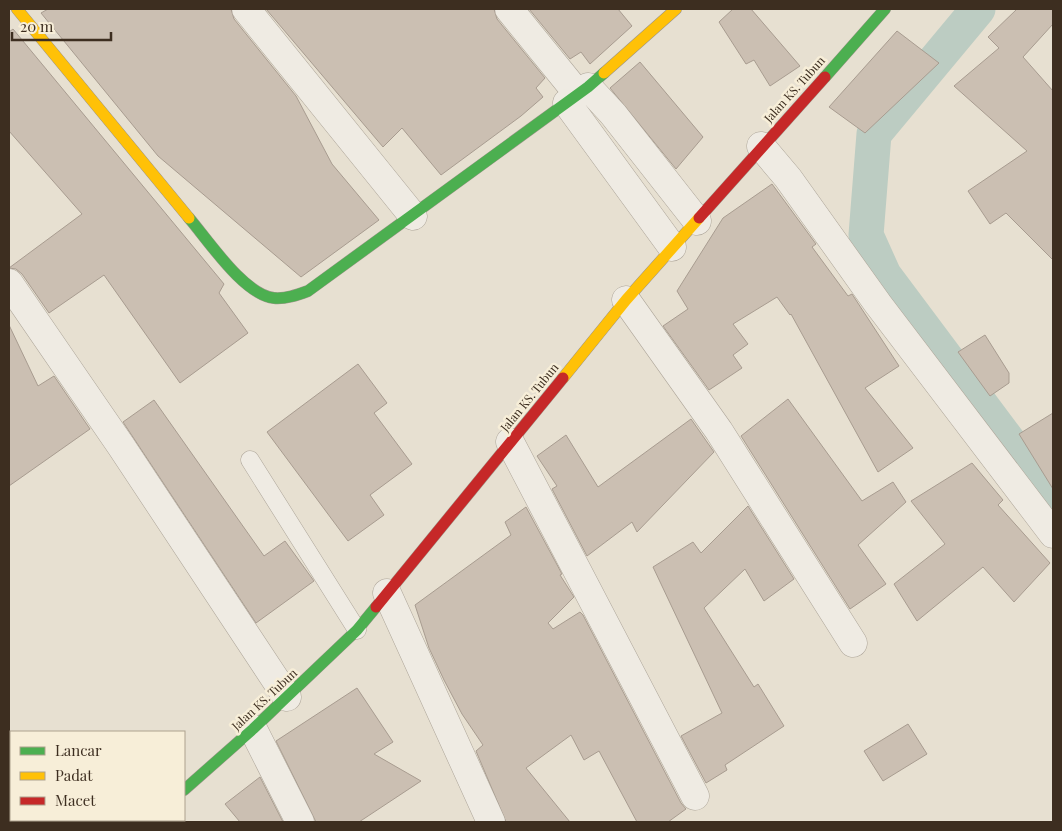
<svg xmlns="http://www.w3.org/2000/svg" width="1062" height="831" font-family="'Playfair Display',serif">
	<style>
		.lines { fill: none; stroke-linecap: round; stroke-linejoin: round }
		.canal { stroke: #bcccc2; stroke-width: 35 }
		.building { fill: #cbbfb2; stroke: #a89c90 }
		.lane-casing { stroke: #ada599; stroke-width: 19 }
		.street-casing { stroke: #ada599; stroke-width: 29 }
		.fast-casing { stroke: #9c958a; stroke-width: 12 }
		.slow-casing { stroke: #9c958a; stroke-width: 12 }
		.jam-casing { stroke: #9c958a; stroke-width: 12 }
		.lane { stroke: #efebe3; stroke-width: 18 }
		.street { stroke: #efebe3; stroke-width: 28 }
		.fast { stroke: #4caf50; stroke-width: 11 }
		.slow { stroke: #ffc107; stroke-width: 11 }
		.jam { stroke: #c62828; stroke-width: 11 }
		.labels { text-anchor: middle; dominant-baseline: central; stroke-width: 5; stroke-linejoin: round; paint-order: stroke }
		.street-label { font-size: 12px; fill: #3d2e20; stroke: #f7eed8 }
	</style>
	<rect width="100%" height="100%" fill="#e7e0d1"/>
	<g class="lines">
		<polyline class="canal" points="978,9 874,134 866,235 884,275 1053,501"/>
	</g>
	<g class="building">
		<polygon points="48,9 231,9 234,19 296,96 332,164 379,220 301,277 158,156 41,13"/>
		<polygon points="266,9 494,9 497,19 545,78 536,88 543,97 521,116 441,175 402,128 383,147"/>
		<polygon points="529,9 618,9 632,26 590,64 581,52 570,59"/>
		<polygon points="733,9 751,9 800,66 770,86 754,60 746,64 719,22"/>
		<polygon points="1017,9 1053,9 1053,24 1023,57 1053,91 1053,260 1006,213 990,224 968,191 1027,151 954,86 999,48 988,37"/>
		<polygon points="13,29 224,284 219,293 248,333 180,383 104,275 49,313 22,274 16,269 9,268 82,214 9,131 9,32"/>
		<polygon points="897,31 939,63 865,133 829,107"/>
		<polygon points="640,62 703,137 676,169 610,88"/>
		<polygon points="772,184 816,244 812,247 848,296 852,294 899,366 865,388 913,448 878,472 791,314 790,315 777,297 733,324 748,344 733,355 742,368 709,390 663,326 688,309 677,291 723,218"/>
		<polygon points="9,325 38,386 54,376 90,429 9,486"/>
		<polygon points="985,335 1009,373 1009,383 990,396 958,352"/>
		<polygon points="358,364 387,403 374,413 412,464 370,495 384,515 348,541 267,432"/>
		<polygon points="788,399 862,501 893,482 906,502 858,545 886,584 850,609 741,436"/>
		<polygon points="154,400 264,556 285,541 314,581 256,623 123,422"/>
		<polygon points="1053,413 1053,489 1019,434"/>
		<polygon points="691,419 714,452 637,532 632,522 587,556 552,489 557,486 537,456 566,435 598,487"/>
		<polygon points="972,463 1003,500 998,505 1050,563 1014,602 983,567 917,621 894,584 945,544 911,501"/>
		<polygon points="748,506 794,579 764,601 745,569 704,608 754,687 758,684 784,726 725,765 727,770 706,783 681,736 722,713 653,567 693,542 701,553"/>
		<polygon points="526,507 562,574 560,575 574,597 548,623 553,629 580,612 583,615 681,803 686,809 668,822 637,822 599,751 584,760 571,735 526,768 570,822 506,822 476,751 483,745 462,714 444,680 429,648 415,605 511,535 505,522"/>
		<polygon points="357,688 393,742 374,754 421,781 359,822 316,822 276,741"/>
		<polygon points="908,724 927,754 883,781 864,751"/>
		<polygon points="260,777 283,822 240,822 225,804"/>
	</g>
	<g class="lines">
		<defs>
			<polyline id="lane" points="250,460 357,630"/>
			<g id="street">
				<polyline points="246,9 413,216"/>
				<polyline points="509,9 578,94"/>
				<polyline points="588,87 613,114 697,221"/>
				<polyline points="567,103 672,247"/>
				<polyline points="761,146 788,178 878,304 1053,534"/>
				<polyline points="9,283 121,446 287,697"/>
				<polyline points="626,300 719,431 853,643"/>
				<polyline points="510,442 695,796"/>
				<polyline points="387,593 491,822"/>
				<polyline points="253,729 300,822"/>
			</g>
			<g id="fast">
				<polyline points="825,77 885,9"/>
				<path d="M189,218C208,240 244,295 274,298C286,299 297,295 308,291L588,87L604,73"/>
				<polyline points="184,790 253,729 357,630 376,607"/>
				<polyline points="143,822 146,820"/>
			</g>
			<g id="slow">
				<polyline points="17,9 189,218"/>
				<polyline points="604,73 676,9"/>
				<polyline points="563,378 626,300 699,218"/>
			</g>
			<g id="jam">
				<polyline points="699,218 825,77"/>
				<polyline points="376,607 563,378"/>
			</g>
		</defs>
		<use href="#lane" class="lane-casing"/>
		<use href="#street" class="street-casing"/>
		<use href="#fast" class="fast-casing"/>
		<use href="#slow" class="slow-casing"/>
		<use href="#jam" class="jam-casing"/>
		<use href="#lane" class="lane"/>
		<use href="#street" class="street"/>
		<use href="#fast" class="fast"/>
		<use href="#slow" class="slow"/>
		<use href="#jam" class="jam"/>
	</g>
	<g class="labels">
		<g class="street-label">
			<text transform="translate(794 89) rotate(-48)">Jalan KS. Tubun</text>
			<text transform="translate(529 397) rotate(-51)">Jalan KS. Tubun</text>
			<text transform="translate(264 699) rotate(-43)">Jalan KS. Tubun</text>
		</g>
	</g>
	<rect width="1062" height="831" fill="none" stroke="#3d2e20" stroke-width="20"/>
	<rect x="10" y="731" width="175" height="90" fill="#f7eed8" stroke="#ada18e"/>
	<rect x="20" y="747" width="25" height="8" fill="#4caf50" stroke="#ada18e"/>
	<text x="55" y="756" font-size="15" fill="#3d2e20">Lancar</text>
	<rect x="20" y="772" width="25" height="8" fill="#ffc107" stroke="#ada18e"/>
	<text x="55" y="781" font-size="15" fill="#3d2e20">Padat</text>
	<rect x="20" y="797" width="25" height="8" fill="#c62828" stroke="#ada18e"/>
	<text x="55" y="806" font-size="15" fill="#3d2e20">Macet</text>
	<path d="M12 32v8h99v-8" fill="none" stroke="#3d2e20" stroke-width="2.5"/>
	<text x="20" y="32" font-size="15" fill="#3d2e20" stroke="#f7eed8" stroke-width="4" paint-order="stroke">20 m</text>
</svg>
